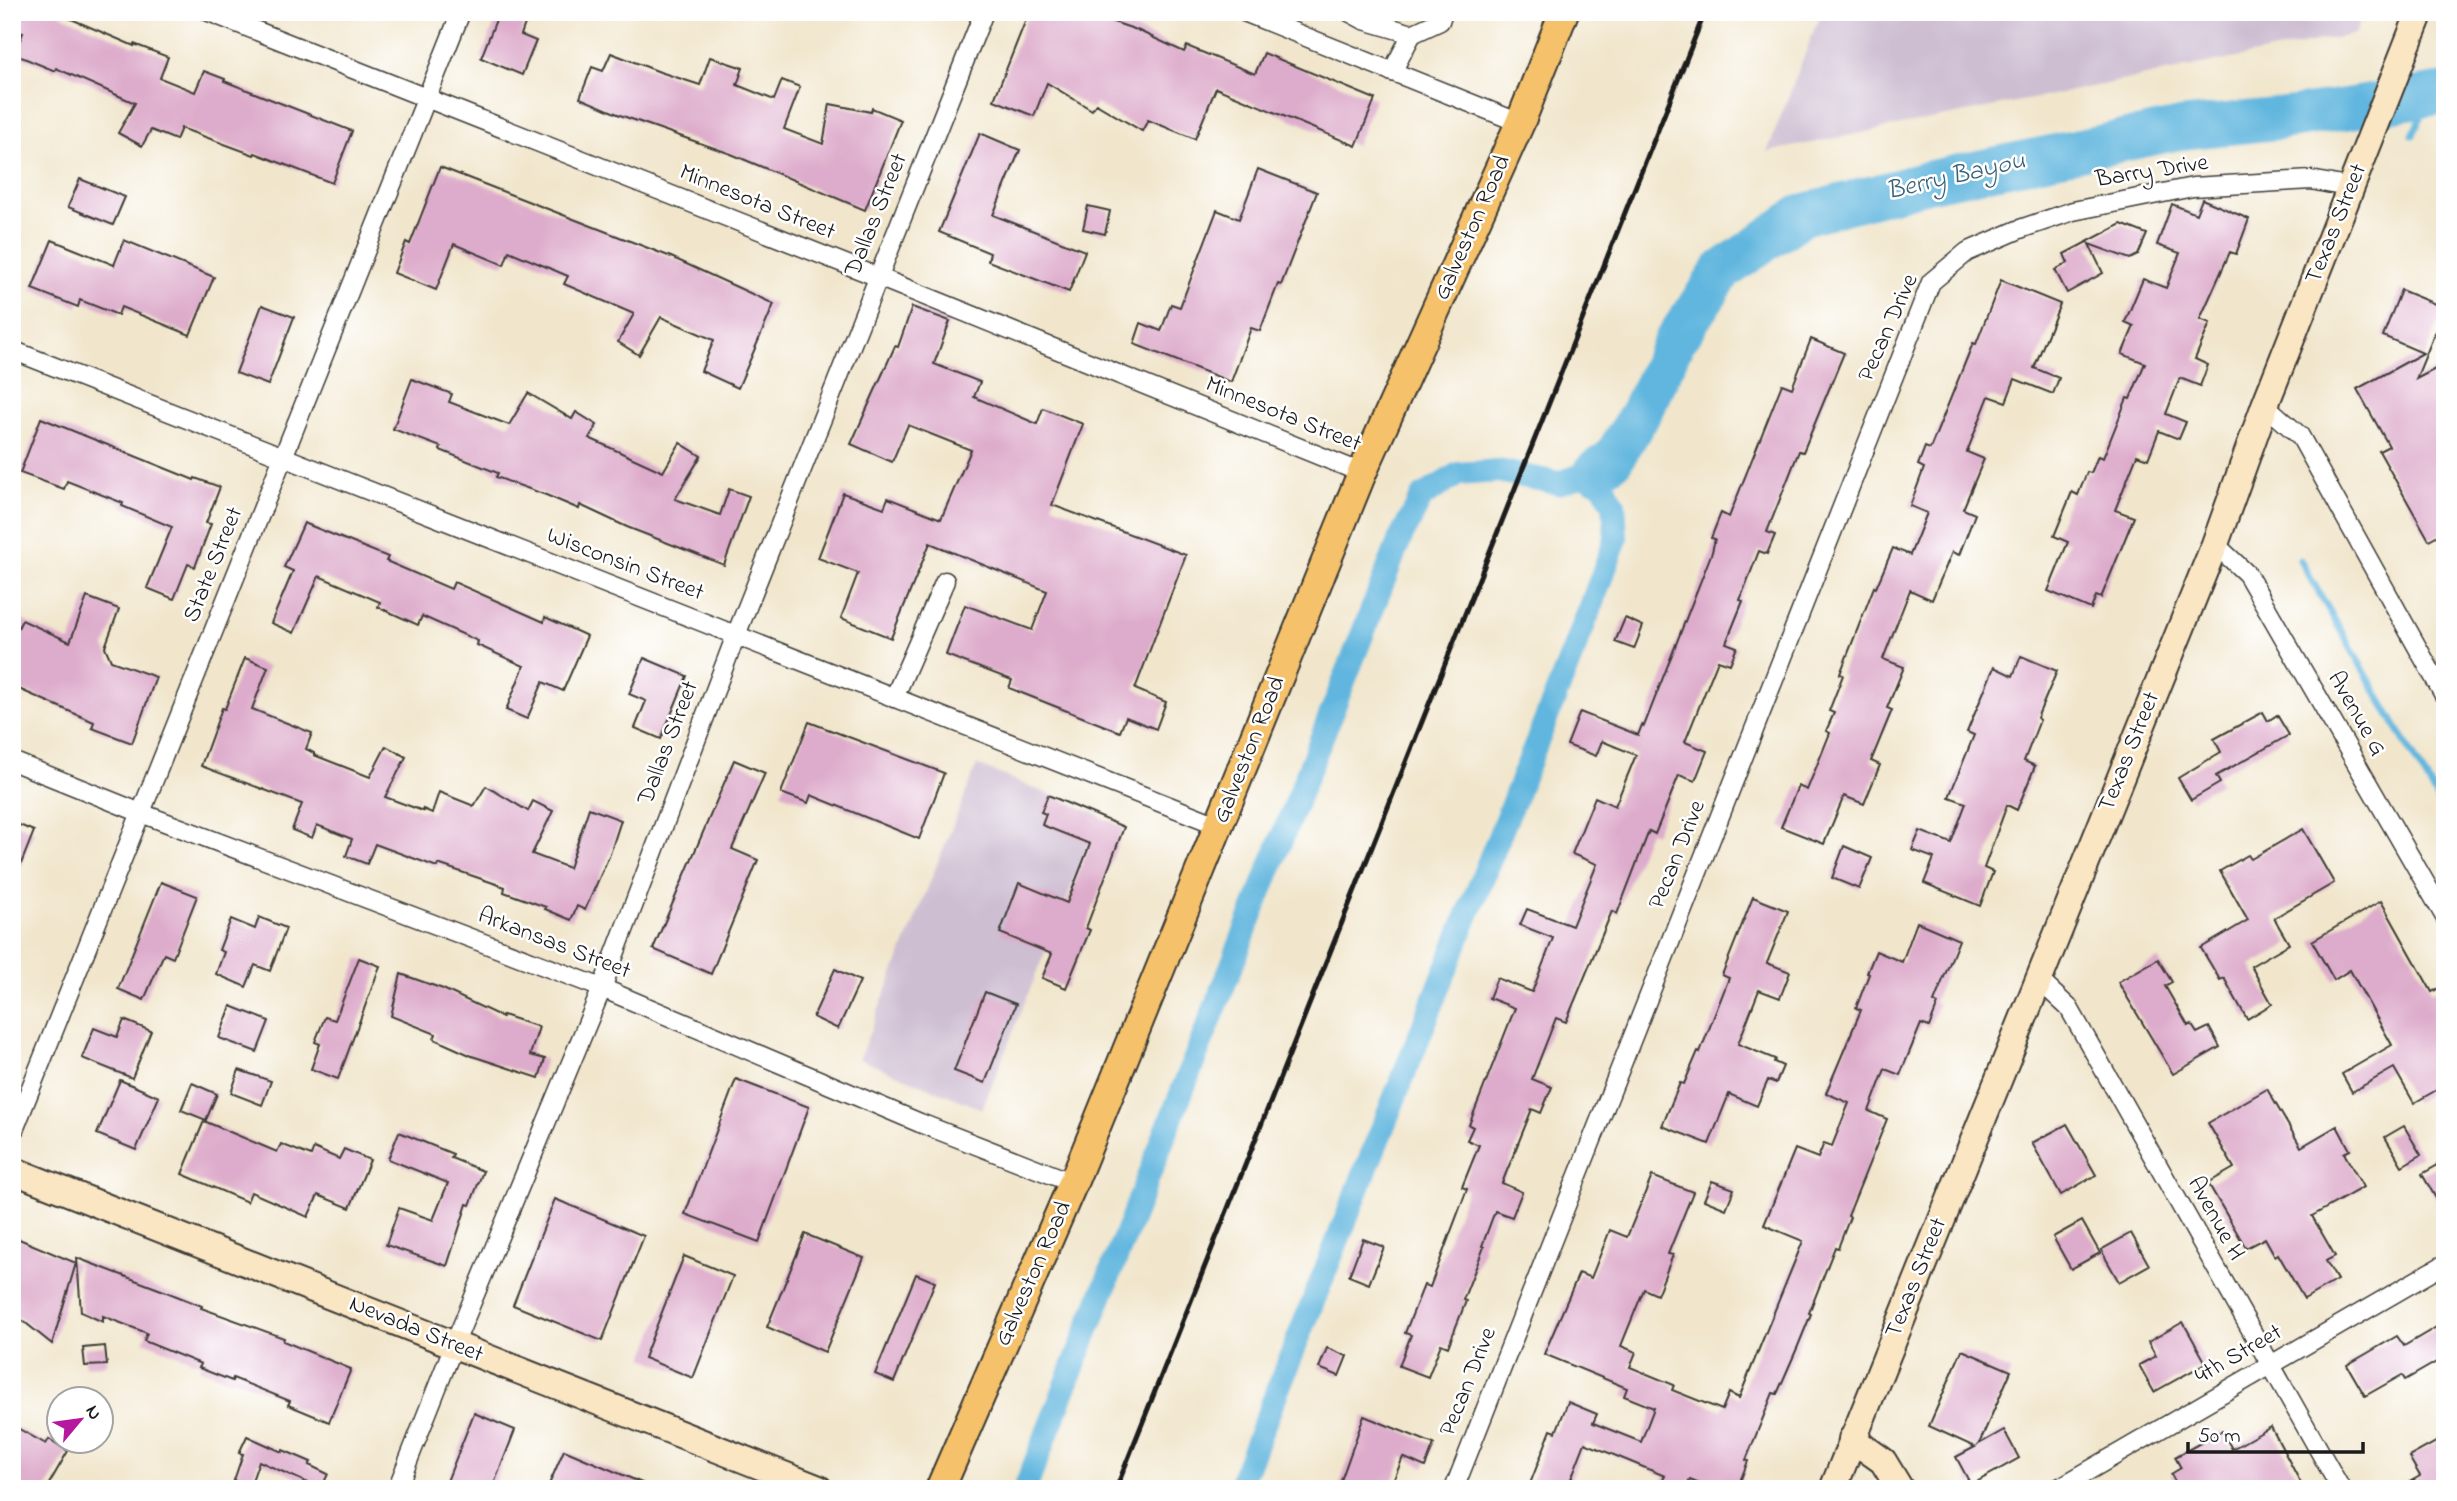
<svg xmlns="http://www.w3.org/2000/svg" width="2457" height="1501" font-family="'Indie Flower',sans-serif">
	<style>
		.industrial { fill: #cdbed2 }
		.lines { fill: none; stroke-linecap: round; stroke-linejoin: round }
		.stream { stroke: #61b6de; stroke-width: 7 }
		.canal { stroke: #61b6de; stroke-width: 24 }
		.river { stroke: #61b6de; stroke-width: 42 }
		.building { fill: #ddabcb }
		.street-casing { stroke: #3c3a36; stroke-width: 21 }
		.secondary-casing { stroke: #3c3a36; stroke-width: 30 }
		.primary-casing { stroke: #3c3a36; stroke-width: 32 }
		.street { stroke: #fff; stroke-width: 18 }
		.secondary { stroke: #fbe6c4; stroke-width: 26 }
		.primary { stroke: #f5c16b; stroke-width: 28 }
		.rail { stroke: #1c1c1c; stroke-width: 5 }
		.labels { text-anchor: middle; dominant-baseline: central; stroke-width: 5; stroke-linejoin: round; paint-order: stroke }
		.street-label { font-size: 24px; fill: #1c1c1c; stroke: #fff }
		.water-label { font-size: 26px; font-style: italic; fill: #3b6173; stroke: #fff }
	</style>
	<rect width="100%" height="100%" fill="#fff"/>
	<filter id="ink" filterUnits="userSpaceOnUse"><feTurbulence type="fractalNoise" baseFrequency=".0143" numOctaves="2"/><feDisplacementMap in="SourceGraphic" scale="14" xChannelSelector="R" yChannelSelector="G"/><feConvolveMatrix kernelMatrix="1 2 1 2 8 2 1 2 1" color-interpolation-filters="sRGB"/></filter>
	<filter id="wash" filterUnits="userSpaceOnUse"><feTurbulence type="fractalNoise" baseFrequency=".00686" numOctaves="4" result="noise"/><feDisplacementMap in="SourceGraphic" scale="28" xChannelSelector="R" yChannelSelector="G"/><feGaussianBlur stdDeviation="1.57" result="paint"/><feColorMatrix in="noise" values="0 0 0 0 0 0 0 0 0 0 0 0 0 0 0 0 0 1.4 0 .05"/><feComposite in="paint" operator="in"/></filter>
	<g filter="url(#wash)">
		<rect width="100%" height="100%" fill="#f1e6cc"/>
		<g class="industrial">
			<polygon points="1821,12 2364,12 2355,34 1767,152"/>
			<polygon points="977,765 1100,815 982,1109 859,1059"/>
		</g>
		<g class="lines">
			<g class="stream">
				<polyline points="2413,135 2429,96"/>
				<polyline points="2300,560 2445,811"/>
			</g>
			<polyline class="canal" points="1025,1489 1400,539 1422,497 1458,474 1498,471 1558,483 1595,471 1614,504 1616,539 1581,632 1238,1489"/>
			<polyline class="river" points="1595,471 1613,459 1641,412 1674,342 1722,271 1802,215 1931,181 2180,129 2295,117 2445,93"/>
		</g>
		<g id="blocks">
			<g class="building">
				<polygon points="12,12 55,12 134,46 134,44 168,57 160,78 195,92 204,71 225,79 224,81 352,131 332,183 255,153 254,155 181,128 176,140 151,130 142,146 118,133 135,103 56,68 55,71 14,54 23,33 12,30"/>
				<polygon points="499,12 529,12 521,35 536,41 522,75 481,58"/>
				<polygon points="1029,12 1084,12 1137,30 1184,52 1187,46 1255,74 1264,53 1375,99 1356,146 1216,88 1195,139 1148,120 1142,131 1096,104 1092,110 1047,83 1034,116 994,100"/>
				<polygon points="611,53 660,72 700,85 710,57 743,68 737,85 774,100 782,80 800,87 784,129 823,144 830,104 871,112 872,108 901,120 865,210 731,154 620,115 580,98 592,67 603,71"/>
				<polygon points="980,133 1020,150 993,215 1085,251 1069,292 988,261 990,253 939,232"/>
				<polygon points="440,167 671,257 774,304 738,388 701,371 714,340 661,317 639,355 618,342 634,314 564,284 568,276 509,251 504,265 454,244 436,290 394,273 406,242 410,244"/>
				<polygon points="1258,169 1317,192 1281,285 1278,284 1260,331 1251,328 1231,382 1134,344 1141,323 1161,331 1171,304 1180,307 1217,210 1239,219"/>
				<polygon points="80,179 125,197 113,225 68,207"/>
				<polygon points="2202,199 2249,219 2236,254 2230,252 2200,319 2210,323 2195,359 2208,365 2200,386 2180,378 2166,414 2186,422 2179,439 2159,431 2148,459 2137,455 2115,510 2134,517 2101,598 2096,596 2091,609 2048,591 2068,542 2054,536 2072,492 2078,495 2087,472 2091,473 2098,456 2103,458 2127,398 2130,399 2145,363 2122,354 2134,326 2125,322 2143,279 2166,288 2180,253 2157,245 2172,204 2196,214"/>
				<polygon points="1088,206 1110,211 1105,234 1083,229"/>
				<polygon points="2121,224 2147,234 2138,255 2130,259 2089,244 2103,273 2067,293 2055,270 2068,263 2064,254"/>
				<polygon points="52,240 114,265 124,240 214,277 190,335 121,307 118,315 80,300 78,307 32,289"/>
				<polygon points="2001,280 2060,304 2034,368 2059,378 2053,394 2015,379 2006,402 1989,396 1967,452 1984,459 1963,509 1975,514 1959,555 1952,552 1932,600 1910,590 1883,659 1904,667 1887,708 1892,710 1871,761 1880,765 1864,804 1844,796 1824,844 1781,827 1798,786 1807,790 1830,733 1826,731 1834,713 1829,711 1843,675 1840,674 1874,587 1876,588 1893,548 1910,555 1927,513 1910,506 1924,468 1918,465 1925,447 1930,449 1973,343 1976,344"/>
				<polygon points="2401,290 2445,308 2416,379 2445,364 2445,531 2429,540 2379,451 2389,446 2357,389 2423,353 2383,336"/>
				<polygon points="262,305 294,317 268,385 236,373"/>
				<polygon points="912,307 950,321 934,364 980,382 974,397 1037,424 1043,408 1083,424 1052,505 1186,555 1135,689 1166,702 1156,729 1126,717 1120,732 1009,688 1012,680 946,655 965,605 1032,630 1047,591 930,543 891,638 841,618 858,573 818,558 843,493 884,508 888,498 941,519 971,450 908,425 892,462 851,444 895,346 898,347"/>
				<polygon points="1811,339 1844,353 1803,452 1799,451 1767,532 1775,535 1767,554 1759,551 1740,600 1743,601 1726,643 1737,647 1730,664 1718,660 1685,742 1707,751 1695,781 1679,775 1655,834 1649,831 1617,914 1612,911 1566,1022 1556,1018 1532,1079 1552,1087 1541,1113 1532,1109 1502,1183 1522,1192 1512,1217 1495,1211 1482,1246 1484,1247 1463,1300 1466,1301 1448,1347 1441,1344 1428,1377 1399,1366 1411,1335 1405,1333 1424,1285 1430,1287 1467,1189 1462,1187 1479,1145 1467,1140 1473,1127 1469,1125 1515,1008 1489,998 1497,978 1532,992 1553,938 1520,925 1527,909 1572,926 1597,864 1572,854 1595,797 1615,806 1636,755 1602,741 1596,756 1567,745 1580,712 1638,735 1642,725 1644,726 1712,552 1715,539 1711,538 1721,513 1729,517 1782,384 1792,388"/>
				<polygon points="412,379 452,394 449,402 509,425 528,393 572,419 576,412 597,425 589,438 663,472 680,443 701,456 675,499 720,515 729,489 749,496 724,565 627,527 580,505 579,509 546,495 496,477 498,473 440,450 441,447 393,429"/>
				<polygon points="41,418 194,480 195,478 220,487 206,523 211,524 195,567 188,564 174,599 147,588 172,527 122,506 123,503 67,481 64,489 20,473"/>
				<polygon points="304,523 388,557 386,561 451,589 454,582 544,622 545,617 587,636 563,691 543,682 527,719 506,710 524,666 477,645 478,641 422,616 418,625 378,607 380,602 319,576 294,633 271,623 293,571 284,567"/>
				<polygon points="87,597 119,609 105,647 111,661 156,677 132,743 92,728 94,722 12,686 12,640 22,620 70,642"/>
				<polygon points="1625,618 1643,626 1634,649 1615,642"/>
				<polygon points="2021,656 2057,671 2037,718 2040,720 2024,761 2035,766 2017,810 2007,805 1984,868 1993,872 1980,906 1924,883 1934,858 1912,850 1920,831 1951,843 1966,803 1949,797 1974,735 1967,732 1994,667 2013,676"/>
				<polygon points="245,658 268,667 252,709 312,733 306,749 314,753 314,755 370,777 386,746 406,757 385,797 423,811 423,809 432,813 439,792 474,806 486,786 528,811 533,801 553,811 532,854 569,868 589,808 621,820 610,854 585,910 577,906 571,920 545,909 546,907 504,892 505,887 438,864 437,867 375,844 367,864 346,856 352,839 317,825 312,838 292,830 302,804 201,766 222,708 225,709"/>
				<polygon points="644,658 687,676 661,739 635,728 646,701 629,694"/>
				<polygon points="2263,712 2268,721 2277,715 2289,735 2216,776 2220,783 2191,800 2178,778 2221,752 2214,739"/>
				<polygon points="809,722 944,773 919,839 811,795 808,803 781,793"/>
				<polygon points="734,760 765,773 732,849 758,860 711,974 653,949"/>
				<polygon points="1048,795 1124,827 1086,928 1090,930 1066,988 1042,978 1052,954 1000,933 1019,883 1067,903 1090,844 1042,825 1046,814 1041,812"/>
				<polygon points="12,822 34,831 13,884 12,884"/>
				<polygon points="2303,829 2334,883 2274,918 2289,944 2251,966 2272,1004 2247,1019 2224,978 2220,980 2201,948 2248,920 2220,871 2248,855 2251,859"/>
				<polygon points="1844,846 1872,858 1859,889 1832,878"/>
				<polygon points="161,882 197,896 173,958 164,954 162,958 144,1000 118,989"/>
				<polygon points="1753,897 1788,911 1767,963 1790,972 1780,998 1759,990 1738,1044 1775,1059 1774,1062 1783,1066 1776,1083 1768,1080 1757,1106 1729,1094 1709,1144 1662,1126 1680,1083 1684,1084 1698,1051 1700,1052 1729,978 1722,975"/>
				<polygon points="2381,901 2432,992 2445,984 2445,1085 2414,1103 2394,1068 2352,1092 2342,1074 2392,1045 2350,970 2334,980 2312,941"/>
				<polygon points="259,917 286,928 270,971 255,965 246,987 216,974 224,952 219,950 231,919 255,929"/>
				<polygon points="1917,922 1959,940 1934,1002 1938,1004 1929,1027 1921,1024 1900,1075 1885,1069 1869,1111 1887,1119 1848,1216 1850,1217 1838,1248 1835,1247 1809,1313 1811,1314 1798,1346 1777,1394 1773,1393 1746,1460 1748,1461 1737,1489 1712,1489 1690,1480 1685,1489 1658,1489 1665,1476 1585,1443 1567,1489 1528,1489 1551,1430 1556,1432 1568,1402 1597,1414 1593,1423 1641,1442 1654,1408 1624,1396 1627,1388 1544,1354 1579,1273 1591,1278 1610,1230 1627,1237 1652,1176 1693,1192 1668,1254 1673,1255 1657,1295 1644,1289 1621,1346 1636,1352 1630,1367 1674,1385 1672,1390 1722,1410 1729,1393 1739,1398 1803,1241 1764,1225 1795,1149 1818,1158 1824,1143 1832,1146 1849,1103 1826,1093 1861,1010 1856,1008 1869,974 1867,973 1876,951 1902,962"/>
				<polygon points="359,958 380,966 338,1079 311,1069 320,1044 315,1042 325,1017 335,1020"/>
				<polygon points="2158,959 2172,982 2165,986 2188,1026 2191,1024 2197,1033 2209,1027 2220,1047 2173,1074 2118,982"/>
				<polygon points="835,969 860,981 838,1029 813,1017"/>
				<polygon points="401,974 443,989 502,1017 503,1015 539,1027 530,1055 545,1059 539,1078 472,1056 434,1039 436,1034 391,1016"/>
				<polygon points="985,992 1016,1004 985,1083 954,1071"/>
				<polygon points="231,1006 269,1021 257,1052 219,1038"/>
				<polygon points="124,1020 151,1031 132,1078 82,1058 94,1028 117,1037"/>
				<polygon points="239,1070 271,1081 262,1105 231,1093"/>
				<polygon points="736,1079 809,1107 759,1242 685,1214"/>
				<polygon points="120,1080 159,1097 136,1150 97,1134"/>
				<polygon points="192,1083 217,1094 206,1120 181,1110"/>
				<polygon points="2267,1089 2301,1147 2337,1126 2350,1150 2344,1153 2363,1187 2312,1216 2335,1256 2326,1261 2337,1280 2304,1299 2278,1254 2275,1256 2265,1238 2246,1248 2208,1183 2234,1168 2208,1123"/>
				<polygon points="204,1121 277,1152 281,1144 311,1156 314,1148 339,1159 344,1149 370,1160 350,1208 318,1195 308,1217 251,1192 247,1202 182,1174"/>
				<polygon points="2067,1124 2096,1175 2061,1195 2032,1143"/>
				<polygon points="2404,1126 2421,1155 2402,1166 2385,1137"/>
				<polygon points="399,1132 453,1154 451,1158 483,1171 470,1205 467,1204 447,1266 386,1245 399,1208 433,1220 448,1183 388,1159"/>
				<polygon points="2445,1161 2445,1214 2422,1174"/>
				<polygon points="1712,1181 1734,1189 1726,1209 1704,1200"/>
				<polygon points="555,1199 644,1236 602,1341 513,1305"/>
				<polygon points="2082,1221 2100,1253 2071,1269 2053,1237"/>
				<polygon points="2131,1233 2149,1265 2119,1282 2101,1250"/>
				<polygon points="805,1234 864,1258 825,1352 767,1327"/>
				<polygon points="12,1236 76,1263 52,1344 12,1312"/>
				<polygon points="1363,1239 1384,1247 1369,1284 1349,1276"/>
				<polygon points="684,1256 733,1276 693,1378 644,1358"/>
				<polygon points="77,1258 164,1291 202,1306 201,1308 284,1338 283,1341 351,1369 329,1422 288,1405 290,1401 233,1378 232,1381 199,1368 201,1364 144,1341 147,1333 103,1316 103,1322 81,1312"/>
				<polygon points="916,1274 935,1282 894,1382 875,1374"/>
				<polygon points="2183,1322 2206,1363 2154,1392 2139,1365 2156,1356 2148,1342"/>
				<polygon points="2445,1322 2445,1357 2405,1380 2402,1375 2365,1396 2347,1365 2397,1336 2404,1346"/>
				<polygon points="105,1346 107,1365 85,1366 83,1348"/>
				<polygon points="1327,1348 1347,1356 1339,1376 1319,1368"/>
				<polygon points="1962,1350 2011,1371 1979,1444 2004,1430 2019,1458 1971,1485 1956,1457 1975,1447 1929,1426"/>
				<polygon points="474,1413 515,1430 492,1489 444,1489"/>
				<polygon points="1364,1416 1434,1444 1425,1467 1403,1457 1390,1489 1338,1489"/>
				<polygon points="12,1425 46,1444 49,1439 68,1451 46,1489 12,1489"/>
				<polygon points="2271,1427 2304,1489 2179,1489 2171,1474 2181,1468 2175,1457 2222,1431 2232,1449"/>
				<polygon points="247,1436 282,1452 283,1450 311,1462 309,1465 328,1474 321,1489 259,1461 249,1489 231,1489 243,1454 239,1453"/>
				<polygon points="2445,1437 2445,1489 2397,1489 2420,1476 2409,1457"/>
				<polygon points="564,1450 656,1489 547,1489"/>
			</g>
		</g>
	</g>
	<g filter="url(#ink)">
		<use href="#blocks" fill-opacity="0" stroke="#3c3a36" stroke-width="2"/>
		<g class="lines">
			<defs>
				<g id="street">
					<polyline points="209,12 878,277 1362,473"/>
					<polyline points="1244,12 1520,123"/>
					<polyline points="1349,12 1364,20 1412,34 1440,21 1443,12"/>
					<polyline points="1392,72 1412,34"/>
					<polyline points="12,350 1220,826"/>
					<polyline points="2265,405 2300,436 2445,697"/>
					<polyline points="2215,544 2247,574 2445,917"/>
					<polyline points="894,698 945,581"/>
					<polyline points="12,761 141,813 602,988 920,1123 1073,1183"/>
					<polyline points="2038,979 2069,1008 2341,1489"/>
					<polyline points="12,1135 461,12"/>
					<polyline points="397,1489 454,1345 602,988 736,635 984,12"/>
					<polyline points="1454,1489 1931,282 1967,252 2020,229 2073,211 2193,187 2311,180 2352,188"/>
					<polyline points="2057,1489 2445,1264"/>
				</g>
				<g id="secondary">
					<polyline points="12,1170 819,1489"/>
					<polyline points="1852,1439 1883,1461 1900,1489"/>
					<polyline points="1833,1489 2215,544 2265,405 2420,12"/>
				</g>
				<polyline id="primary" points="940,1489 1073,1183 1362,473 1520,123 1564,12"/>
			</defs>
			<use href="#street" class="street-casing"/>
			<use href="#secondary" class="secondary-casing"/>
			<use href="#primary" class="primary-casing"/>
			<use href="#street" class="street"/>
			<use href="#secondary" class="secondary"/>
			<use href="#primary" class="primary"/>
			<polyline class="rail" points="1116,1489 1705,12"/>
		</g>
	</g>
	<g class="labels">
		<g class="street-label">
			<text transform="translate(2152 172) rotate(-9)">Barry Drive</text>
			<text transform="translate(757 203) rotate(22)">Minnesota Street</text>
			<text transform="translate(877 215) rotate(-68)">Dallas Street</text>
			<text transform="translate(2337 224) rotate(-68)">Texas Street</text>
			<text transform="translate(1473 228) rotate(-66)">Galveston Road</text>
			<text transform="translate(1889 328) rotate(-66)">Pecan Drive</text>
			<text transform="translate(1283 415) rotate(22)">Minnesota Street</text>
			<text transform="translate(214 565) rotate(-68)">State Street</text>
			<text transform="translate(625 565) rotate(21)">Wisconsin Street</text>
			<text transform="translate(2356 714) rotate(60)">Avenue G</text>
			<text transform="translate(669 743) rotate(-69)">Dallas Street</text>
			<text transform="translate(1250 750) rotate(-68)">Galveston Road</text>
			<text transform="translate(2130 752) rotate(-68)">Texas Street</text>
			<text transform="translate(1678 855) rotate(-68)">Pecan Drive</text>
			<text transform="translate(554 944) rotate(21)">Arkansas Street</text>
			<text transform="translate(2215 1219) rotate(61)">Avenue H</text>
			<text transform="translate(1034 1274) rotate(-66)">Galveston Road</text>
			<text transform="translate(1917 1278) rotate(-68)">Texas Street</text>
			<text transform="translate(416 1330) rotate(22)">Nevada Street</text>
			<text transform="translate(2239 1355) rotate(-30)">4th Street</text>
			<text transform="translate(1469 1382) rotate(-68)">Pecan Drive</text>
		</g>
		<g class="water-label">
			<text transform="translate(1956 177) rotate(-13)">Berry Bayou</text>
		</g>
	</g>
	<rect width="2457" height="1501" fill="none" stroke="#fff" stroke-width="42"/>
	<g transform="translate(80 1420) rotate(61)"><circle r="33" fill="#ffffff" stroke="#a4a4a4" stroke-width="2"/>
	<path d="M0-5L12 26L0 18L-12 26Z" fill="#b5179e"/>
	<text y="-10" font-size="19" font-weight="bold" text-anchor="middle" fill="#1c1c1c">N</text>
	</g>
	<path d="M2188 1442v10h175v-10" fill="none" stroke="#1c1c1c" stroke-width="3.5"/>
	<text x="2198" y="1442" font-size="21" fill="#1c1c1c" stroke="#ffffff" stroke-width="5" paint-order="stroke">50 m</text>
</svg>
